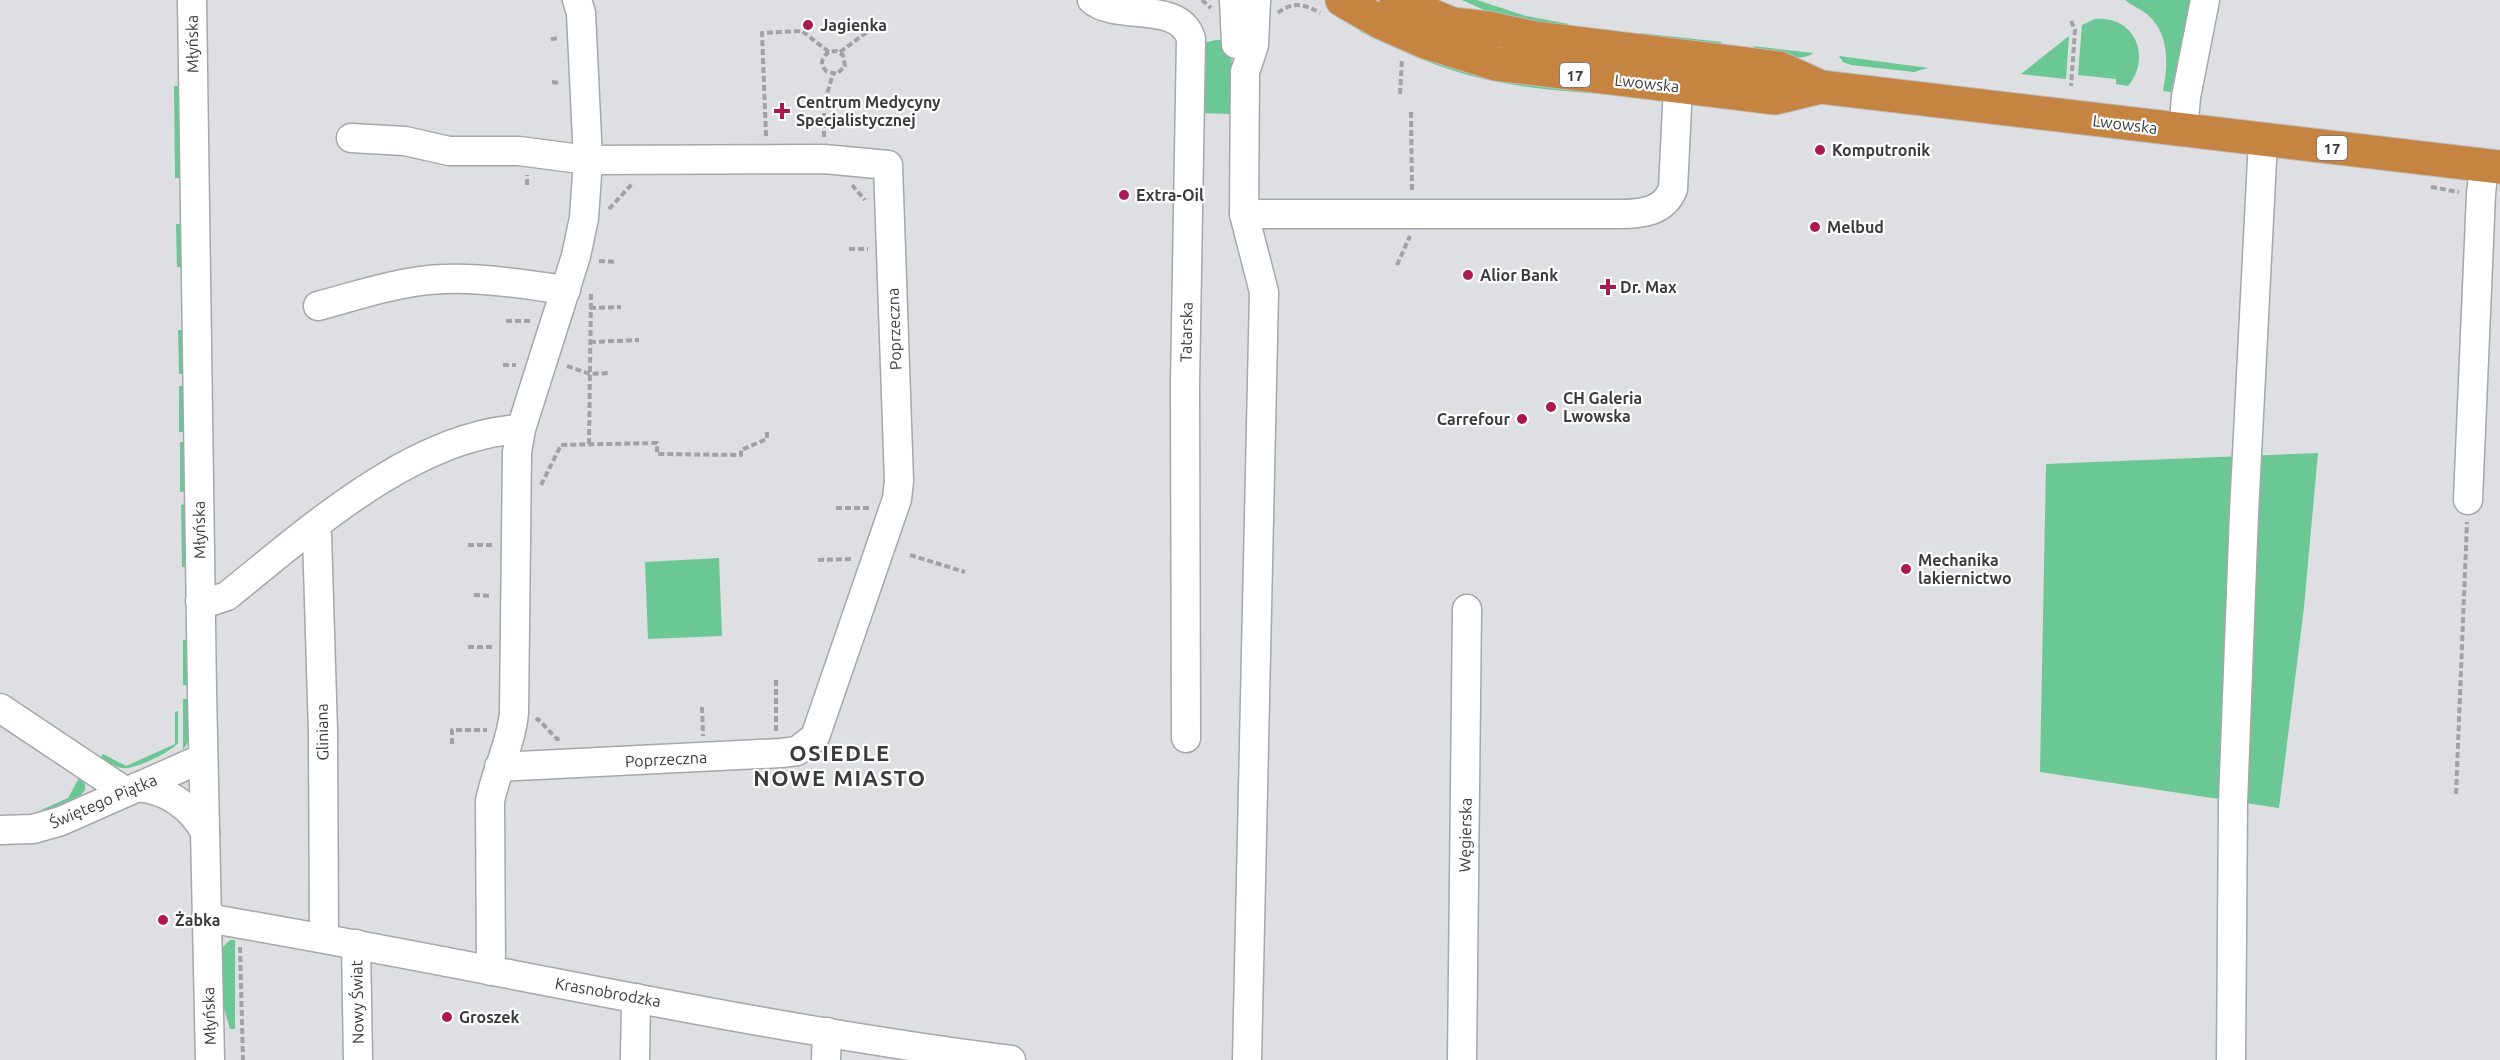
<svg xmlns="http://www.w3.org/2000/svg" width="2500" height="1060" font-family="Ubuntu,sans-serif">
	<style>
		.green { fill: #6bc794 }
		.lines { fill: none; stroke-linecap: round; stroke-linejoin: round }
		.minor-casing { stroke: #a6a7aa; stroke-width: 31 }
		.highway-casing { stroke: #bcbcbd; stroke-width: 35 }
		.path { stroke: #a2a2a5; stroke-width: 4; stroke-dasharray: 6 3; stroke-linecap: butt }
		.minor { stroke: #fff; stroke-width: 28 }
		.highway { stroke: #c58442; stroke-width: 33 }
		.poi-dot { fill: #aa1952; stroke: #fff; stroke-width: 2 }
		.labels { text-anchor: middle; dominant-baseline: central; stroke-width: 4.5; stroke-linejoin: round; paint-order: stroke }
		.shield { fill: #fff; stroke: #767676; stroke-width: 1.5 }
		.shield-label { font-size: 15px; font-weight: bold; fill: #3b3b3c }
		.poi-label { font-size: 16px; font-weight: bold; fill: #3b3b3c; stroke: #fff; text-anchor: start }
		.street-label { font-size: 16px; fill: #3b3b3c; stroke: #fff }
		.district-label { font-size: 22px; font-weight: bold; letter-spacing: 1.5px; fill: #3b3b3c; stroke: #fff }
	</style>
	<rect width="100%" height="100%" fill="#dedfe2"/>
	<g class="green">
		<polygon points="1462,0 1477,0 1526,16 1569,24 1564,27 1495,15"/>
		<path d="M2125,0H2191L2171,92L2163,91C2168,65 2170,36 2149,16C2142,9 2132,6 2125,0Z"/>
		<path d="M2095,19C2134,15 2153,57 2128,86L2116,84V79L2078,75L2082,25Z"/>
		<path d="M1361,28L1615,91L1612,95C1569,91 1526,89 1484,79C1440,69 1400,51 1359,31Z"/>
		<polygon points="1640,33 1722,42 1719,45 1637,35"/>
		<polygon points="2069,36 2066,79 2021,74"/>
		<polygon points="1216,40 1230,40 1233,77 1231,114 1196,113 1199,44"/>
		<path d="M1753,46L1813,53C1802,63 1762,56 1753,46Z"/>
		<polygon points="1839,56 1928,68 1914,72 1851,65 1843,62"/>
		<polygon points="174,86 178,86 182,102 183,178 175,178"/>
		<polygon points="176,224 183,224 184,267 177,267"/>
		<polygon points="178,330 185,330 186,374 179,374"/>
		<polygon points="179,386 186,386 187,432 179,432"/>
		<polygon points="180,442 187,442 188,491 180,492"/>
		<polygon points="2318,453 2304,607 2279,808 2040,772 2046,464"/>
		<polygon points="187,504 189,567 182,567 181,505"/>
		<polygon points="719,558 722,636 648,639 645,562"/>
		<polygon points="183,640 190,640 191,686 183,685"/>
		<polygon points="183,699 191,699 189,740 183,750"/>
		<path d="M178,711V743C171,752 134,770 122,768C114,767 107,761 101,757L103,754L126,766L175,744V712Z"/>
		<polygon points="79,778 85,784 85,790 81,795 42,813 41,810 68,798"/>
		<polygon points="230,940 235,940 235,1029 230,1029 220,995 221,949"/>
	</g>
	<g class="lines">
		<defs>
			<g id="minor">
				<polyline points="192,0 202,692 210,1060"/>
				<path d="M1092,0C1117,21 1180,0 1191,39L1185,384L1186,738"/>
				<polyline points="1234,0 1236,44"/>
				<polyline points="2183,131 2186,97 2205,0"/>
				<polyline points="351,138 405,141 449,151 519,151 588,160 824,159 888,165 899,481 897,499 815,737 797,751 781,753 499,767"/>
				<polyline points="1244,214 1245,72 1254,45 1256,0"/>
				<path d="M318,306C348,298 378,288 408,283C461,273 514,283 566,290"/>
				<polyline points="2468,500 2481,194 2484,166"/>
				<polyline points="314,527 317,535 323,732 324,938"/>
				<path d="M200,601H212L227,596C308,531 413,435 521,429"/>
				<polyline points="0,708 126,792"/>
				<path d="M137,787C166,789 191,806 205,832"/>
				<polyline points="0,830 33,829 61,821 203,758"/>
				<path d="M206,918C475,963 741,1026 1011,1060"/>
				<polyline points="356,944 358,1060"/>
				<path d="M491,971L490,801C496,771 511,744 514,713L517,452L521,429L576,256L584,218L588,160L581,13L577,0"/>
				<polyline points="635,1060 636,998"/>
				<polyline points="826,1060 827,1032"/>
				<path d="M1247,1060L1264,292L1244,214H1620C1641,214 1664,212 1673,189L1678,86"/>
				<polyline points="1462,1060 1467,609"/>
				<polyline points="2231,1060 2233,803 2244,513 2263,140"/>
			</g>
			<g id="highway">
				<polyline points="1342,0 1380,22 1425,42 1496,64 1775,98 1821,87"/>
				<polyline points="1396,0 1452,24 1488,28 1535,38 1779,68 1821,87 2500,167"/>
			</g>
		</defs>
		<use href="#minor" class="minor-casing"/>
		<use href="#highway" class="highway-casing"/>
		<g class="path">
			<polyline points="1202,0 1211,8"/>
			<path d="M1278,13C1292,1 1305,4 1320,13"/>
			<polyline points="2071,21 2075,30 2071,86"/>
			<polyline points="551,39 560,38"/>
			<polyline points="840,52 867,32"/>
			<polyline points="552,82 561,83"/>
			<polyline points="1400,94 1402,59"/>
			<polyline points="1411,112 1412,192"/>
			<path d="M766,136L762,33L802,31L829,52L836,51L843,55L845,66L837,74L826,71C820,64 821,57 829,52"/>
			<polyline points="824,137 824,104 833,74"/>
			<polyline points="527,185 527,175"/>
			<polyline points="852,185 865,200"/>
			<polyline points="2431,187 2459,192"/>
			<polyline points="609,209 632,184"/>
			<polyline points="849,249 868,249"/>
			<polyline points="599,261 617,262"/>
			<polyline points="1397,265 1410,236"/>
			<polyline points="590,308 621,307"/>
			<polyline points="506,321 533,321"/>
			<polyline points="590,342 639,340"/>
			<polyline points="503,365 516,365"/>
			<polyline points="567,366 590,374 609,373"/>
			<polyline points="589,444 591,294"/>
			<polyline points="541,485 561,445 657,443 657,454 741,455 741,450 767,439 767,431"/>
			<polyline points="836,508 869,508"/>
			<polyline points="468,545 492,545"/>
			<polyline points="910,555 965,572"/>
			<polyline points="818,560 852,559"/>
			<polyline points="474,595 492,596"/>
			<polyline points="468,647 492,647"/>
			<polyline points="776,680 776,732"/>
			<polyline points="702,707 703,736"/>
			<polyline points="536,721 538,719 557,739 561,739"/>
			<polyline points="452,744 452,730 487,730"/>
			<polyline points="2456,794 2467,522"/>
			<polyline points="240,947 243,1060"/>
		</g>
		<use href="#minor" class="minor"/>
		<use href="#highway" class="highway"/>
	</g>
	<g class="poi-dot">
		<circle cx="808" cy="25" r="6"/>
		<path d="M779 102h6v6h6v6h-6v6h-6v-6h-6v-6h6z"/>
		<circle cx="1820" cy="150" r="6"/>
		<circle cx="1124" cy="195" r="6"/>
		<circle cx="1815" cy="227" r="6"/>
		<circle cx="1468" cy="275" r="6"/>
		<path d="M1605 278h6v6h6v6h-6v6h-6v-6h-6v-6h6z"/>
		<circle cx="1551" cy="407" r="6"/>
		<circle cx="1522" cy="419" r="6"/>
		<circle cx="1906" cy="569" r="6"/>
		<circle cx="163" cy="920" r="6"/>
		<circle cx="447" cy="1017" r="6"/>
	</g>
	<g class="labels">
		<g class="shield">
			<rect x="1560" y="63" width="30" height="24" rx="4.5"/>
			<rect x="2317" y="136" width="30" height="24" rx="4.5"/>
		</g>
		<g class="shield-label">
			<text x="1575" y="75">17</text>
			<text x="2332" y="148">17</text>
		</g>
		<g class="poi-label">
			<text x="820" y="25">Jagienka</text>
			<text x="796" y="102">Centrum Medycyny<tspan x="796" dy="18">Specjalistycznej</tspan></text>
			<text x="1832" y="150">Komputronik</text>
			<text x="1136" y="195">Extra-Oil</text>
			<text x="1827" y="227">Melbud</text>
			<text x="1480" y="275">Alior Bank</text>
			<text x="1620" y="287">Dr. Max</text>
			<text x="1563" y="398">CH Galeria<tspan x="1563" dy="18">Lwowska</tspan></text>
			<text x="1510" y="419" text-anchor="end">Carrefour</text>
			<text x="1918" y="560">Mechanika<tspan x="1918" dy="18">lakiernictwo</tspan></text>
			<text x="175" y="920">Żabka</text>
			<text x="459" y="1017">Groszek</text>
		</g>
		<g class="street-label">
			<text transform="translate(192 44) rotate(-91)">Młyńska</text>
			<text transform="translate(1647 83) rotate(6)">Lwowska</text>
			<text transform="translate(2125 124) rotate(7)">Lwowska</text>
			<text transform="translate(894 329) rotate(-92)">Poprzeczna</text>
			<text transform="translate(1186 332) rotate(-89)">Tatarska</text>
			<text transform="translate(199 530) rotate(-91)">Młyńska</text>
			<text transform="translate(322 732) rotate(-91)">Gliniana</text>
			<text transform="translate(666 759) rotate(-3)">Poprzeczna</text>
			<text transform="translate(103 801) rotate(-23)">Świętego Piątka</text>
			<text transform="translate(1465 835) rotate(-89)">Węgierska</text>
			<text transform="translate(608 992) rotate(10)">Krasnobrodzka</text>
			<text transform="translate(357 1002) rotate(-91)">Nowy Świat</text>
			<text transform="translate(209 1016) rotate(-92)">Młyńska</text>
		</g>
		<g class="district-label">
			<text x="840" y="752">OSIEDLE<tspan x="840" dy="25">NOWE MIASTO</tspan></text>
		</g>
	</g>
</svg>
